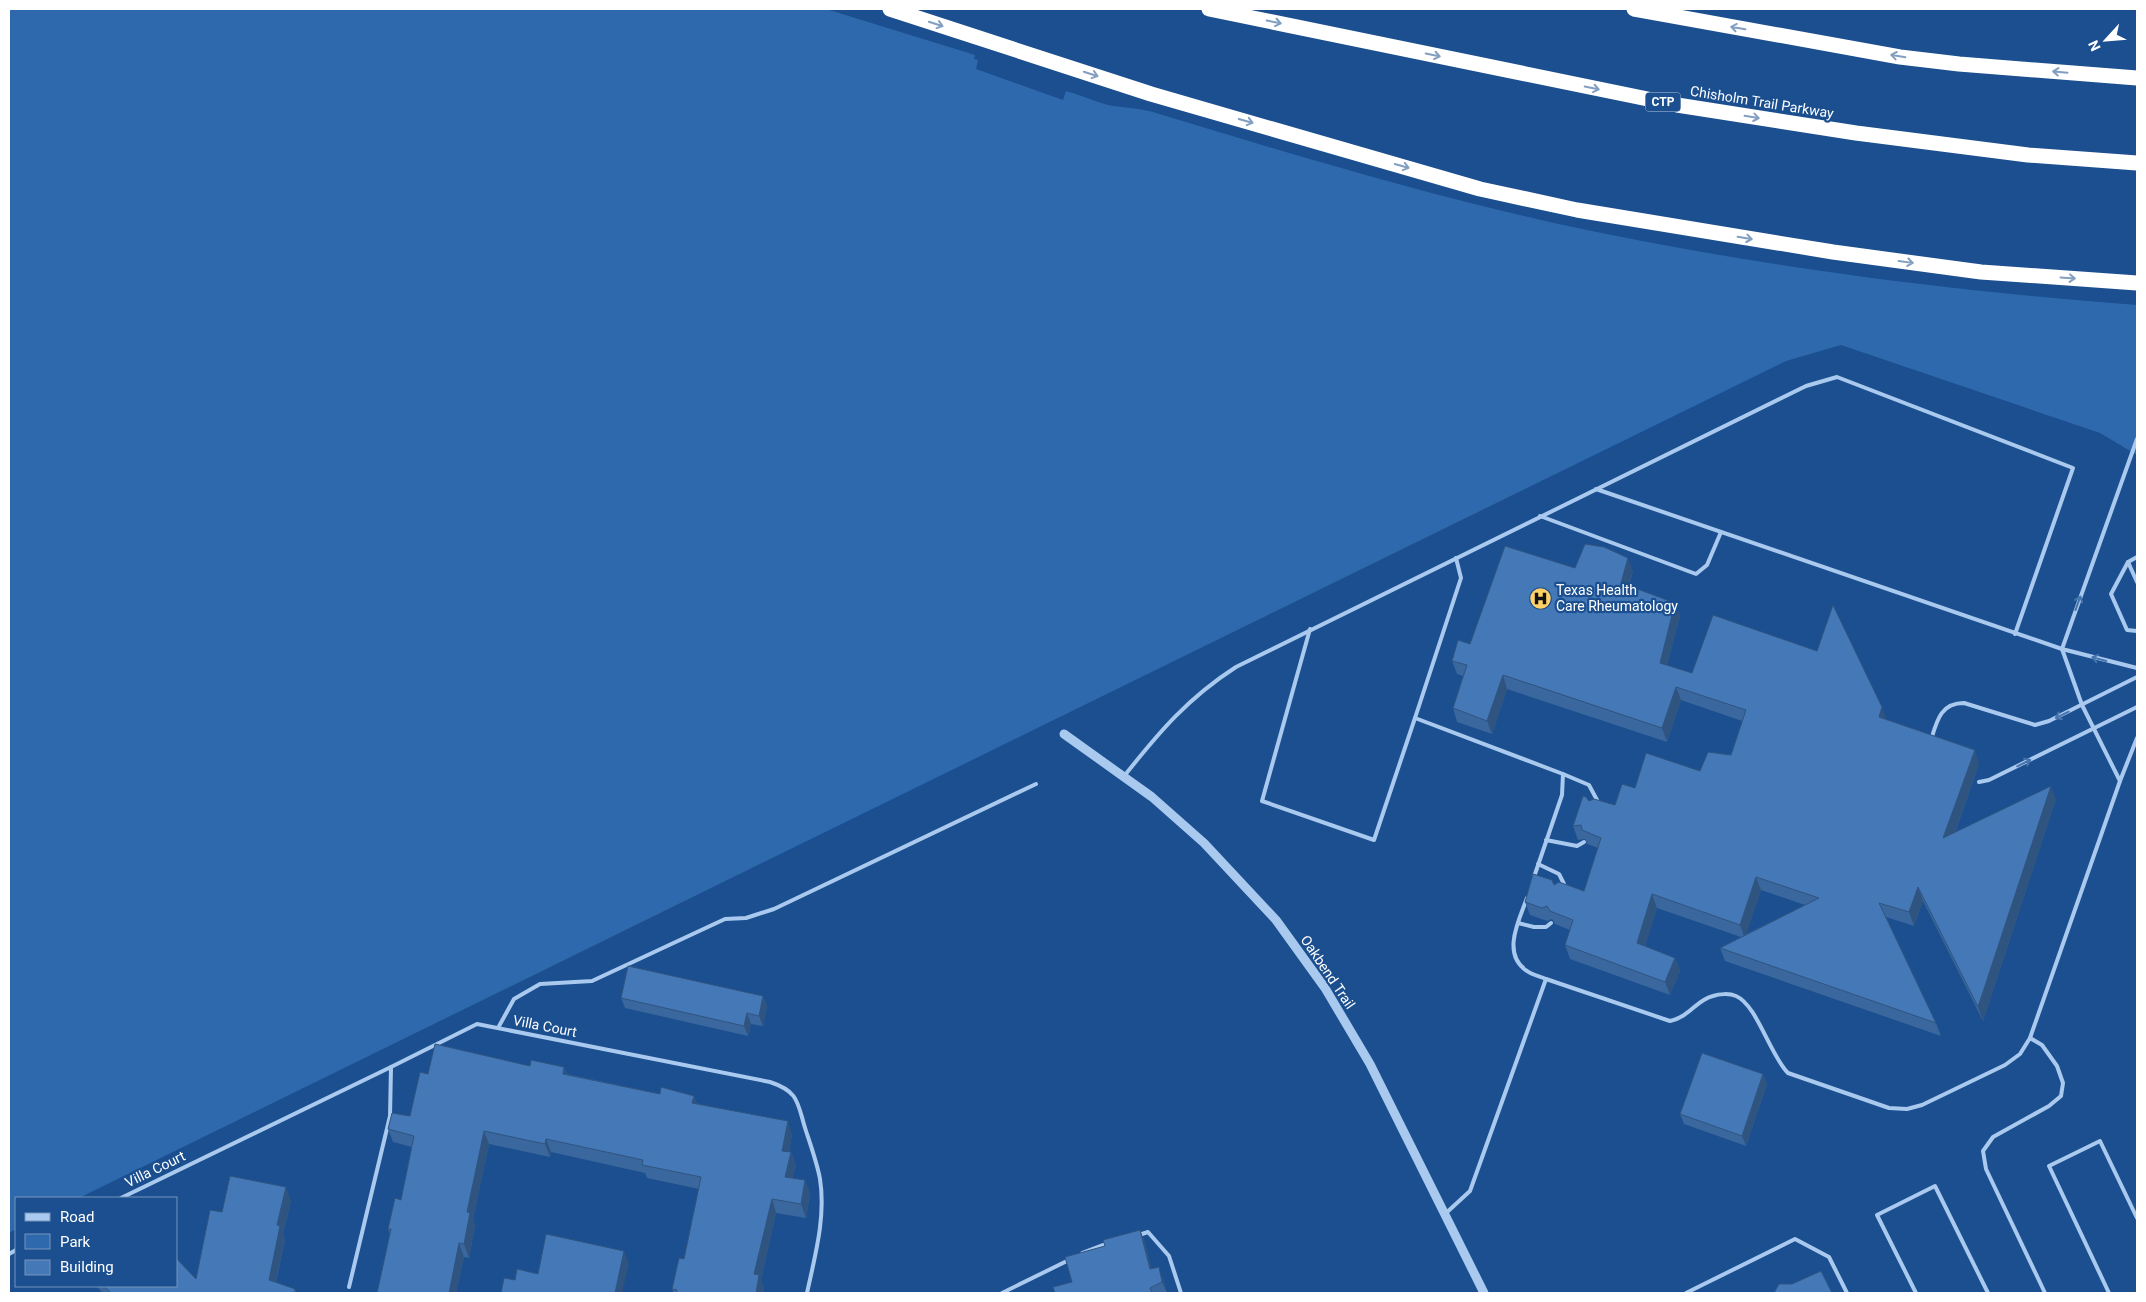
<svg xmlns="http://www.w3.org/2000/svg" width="2146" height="1302" font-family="Roboto,sans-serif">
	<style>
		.green { fill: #2e69ad }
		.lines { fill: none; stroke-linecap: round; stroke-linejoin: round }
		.service { stroke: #a9c9ee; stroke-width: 4 }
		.tertiary { stroke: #a9c9ee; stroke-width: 9 }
		.motorway { stroke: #fff; stroke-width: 15 }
		.wall { fill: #3a679d; fill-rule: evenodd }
		.shaded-wall { fill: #305480 }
		.building { fill: #4478b7; stroke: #305480 }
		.oneway { stroke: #829ec1 }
		.oneway2 { stroke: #4674ac }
		.labels { text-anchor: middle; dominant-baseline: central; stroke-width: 4.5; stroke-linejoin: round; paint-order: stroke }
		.shield { fill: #1b4f8f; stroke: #bbcadd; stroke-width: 1 }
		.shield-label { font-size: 12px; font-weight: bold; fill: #fff }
		.street-label { font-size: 14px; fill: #fff; stroke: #1b4f8f }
		.poi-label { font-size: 14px; fill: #fff; stroke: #1b4f8f; text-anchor: start }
	</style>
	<rect width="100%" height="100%" fill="#1b4f8f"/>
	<path class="green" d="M9,9H826L975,55L974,59L978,60L976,69L1063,100L1066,91C1080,95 1094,101 1108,105C1124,108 1140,108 1156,113C1288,153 1420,193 1554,223C1747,265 1941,290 2137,305V455L2100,433L1841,345L1786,361L79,1198H16V1229L9,1233Z"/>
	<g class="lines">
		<g class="service">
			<polyline points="2137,439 2062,649 2137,668"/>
			<polyline points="1540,516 1696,574 1707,565 1721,532"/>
			<polyline points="2137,557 2128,562 2111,594 2127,630 2137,631"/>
			<polyline points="1456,558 1461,578 1415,718 1563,774 1562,795 1534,877"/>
			<polyline points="2128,562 2137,582"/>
			<polyline points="1310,629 1262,801 1374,840 1415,718"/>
			<path d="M1931,740C1937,720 1941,703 1964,703L2035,725L2049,721L2137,677"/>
			<polyline points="1563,774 1589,785 1597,800 1596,804"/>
			<path d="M1125,775C1160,731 1188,698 1236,667L1806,386L1837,377L2073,468L2015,634"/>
			<polyline points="2120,781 2137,738"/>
			<polyline points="1979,782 1989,780 2137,707"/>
			<polyline points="1546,840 1577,846 1584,842"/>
			<polyline points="1538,864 1559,874 1564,884 1563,888"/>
			<path d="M1527,898C1519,920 1501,954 1527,971C1532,975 1540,976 1546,979"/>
			<polyline points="1518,923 1534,927 1546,927 1551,923"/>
			<polyline points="498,1028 514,999 540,984 592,981 725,919 746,918 774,909 1036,784"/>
			<polyline points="2030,1038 2042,1045 2057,1066 2063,1083 2061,1096 2049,1106 1993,1137 1983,1151 1986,1169 2045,1293"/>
			<path d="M121,1198L391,1067L477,1024L770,1082C800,1092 797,1103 806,1131C811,1146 817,1163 820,1179C826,1217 815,1256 807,1293"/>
			<path d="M1445,1214L1470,1191L1546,979L1670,1021C1691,1016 1696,1000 1713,996C1719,994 1729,993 1736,996C1757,1005 1770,1055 1788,1073L1889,1108L1907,1109L1922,1105L2005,1065L2020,1054L2030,1038L2120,781L2082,705L2062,649L1596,489"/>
			<polyline points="1139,1235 1148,1232 1169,1256 1181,1293"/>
			<polyline points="1082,1253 1108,1243"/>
			<polyline points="9,1254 16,1250"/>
			<polyline points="349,1287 390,1116 391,1067"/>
			<polyline points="1002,1293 1071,1259"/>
			<polyline points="1686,1293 1795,1239 1829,1257 1847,1293"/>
			<polyline points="1916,1293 1877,1215 1935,1186 1988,1293"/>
			<polyline points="2109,1293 2049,1166 2100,1141 2137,1218"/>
		</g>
		<polyline class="tertiary" points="1064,734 1152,797 1204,843 1276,920 1325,988 1370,1064 1484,1293"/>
		<g class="motorway">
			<polyline points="890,9 1151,94 1480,189 1577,210 1833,252 1981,272 2137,283"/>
			<polyline points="1209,9 1677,105 1856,133 2028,155 2137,163"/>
			<polyline points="1634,9 1900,57 1959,64 2137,78"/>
		</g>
	</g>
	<g class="wall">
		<path d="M1575,568L1633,571L1629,586L1675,603L1680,616L1667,665L1692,673L1887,720L1979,764L1955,833L2056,799L1983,1021L1923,901L1914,926L1886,917L1936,1023L1941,1036L1725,961L1720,948L1741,937L1657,908L1645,946L1675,958L1680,971L1670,995L1570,959L1565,945L1570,930L1555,924L1552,919L1547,921L1530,915L1525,902L1554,885L1584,891L1598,848L1587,844L1585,839L1578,840L1573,826L1589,801L1615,805L1635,788L1700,771L1731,755L1742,721L1681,700L1667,742L1507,689L1492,734L1457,722L1453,708L1463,676L1457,674L1452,661L1470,644ZM1761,890L1805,905L1746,934Z"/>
		<polygon points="763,996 767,1006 763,1026 751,1024 748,1036 625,1008 621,998"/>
		<polygon points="530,1066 564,1067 567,1074 660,1094 694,1096 696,1103 792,1134 789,1152 791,1152 796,1166 792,1178 805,1180 810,1194 806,1218 776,1213 761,1280 764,1288 763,1293 674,1293 672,1289 684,1259 699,1189 647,1178 645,1173 551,1152 550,1157 489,1144 473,1219 475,1226 469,1258 464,1257 456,1293 377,1293 390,1234 388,1229 401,1200 412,1147 393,1142 388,1129 410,1116 428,1074"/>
		<polygon points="1763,1074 1767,1084 1746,1146 1684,1124 1680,1114"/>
		<polygon points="291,1201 283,1234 285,1240 276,1282 295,1289 297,1293 103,1293 96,1286 176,1286 196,1279 222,1212"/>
		<polygon points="1140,1230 1145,1243 1151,1268 1163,1279 1167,1293 1055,1293 1072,1282"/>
	</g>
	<g class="shaded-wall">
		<polygon points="1628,558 1633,571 1625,596 1621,583"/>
		<polygon points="1675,603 1680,616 1664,676 1660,663"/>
		<polygon points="1503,675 1507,689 1492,734 1487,721"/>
		<polygon points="1676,687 1681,700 1667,742 1662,728"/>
		<polygon points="1882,707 1887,720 1879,717"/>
		<polygon points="1975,750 1979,764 1948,852 1943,838"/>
		<polygon points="2051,786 2056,799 1983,1021 1978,1007"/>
		<polygon points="1756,877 1761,890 1745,939 1740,925"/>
		<polygon points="1918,887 1923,901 1914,926 1909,912"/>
		<polygon points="1652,894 1657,908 1642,956 1637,943"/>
		<polygon points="1675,958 1680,971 1670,995 1665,982"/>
		<polygon points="763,996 767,1006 763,1026 759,1016"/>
		<polygon points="747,1013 751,1024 748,1036 744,1026"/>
		<polygon points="564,1067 569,1081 563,1074"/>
		<polygon points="1763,1074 1767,1084 1746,1146 1742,1136"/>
		<polygon points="694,1096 698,1109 692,1103"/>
		<polygon points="788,1121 792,1134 787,1164 782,1151"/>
		<polygon points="484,1131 489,1144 473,1219 475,1226 469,1258 464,1244 467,1212"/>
		<polygon points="546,1139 551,1152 550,1157 545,1144"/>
		<polygon points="791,1152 796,1166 790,1190 785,1177"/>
		<polygon points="805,1180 810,1194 806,1218 801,1204"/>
		<polygon points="286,1187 291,1201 283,1234 285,1240 273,1293 269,1280 277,1225"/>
		<polygon points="772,1199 776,1213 761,1280 764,1288 763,1293 756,1293 754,1274"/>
		<polygon points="1140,1230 1145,1243 1155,1282 1150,1269"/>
		<polygon points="459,1243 464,1257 456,1293 449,1293"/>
		<polygon points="624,1251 629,1264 622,1293 615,1293"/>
		<polygon points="1159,1267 1163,1279 1167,1293 1162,1282"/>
	</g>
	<g class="building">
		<polygon points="1585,544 1604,547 1628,558 1621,583 1675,603 1660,663 1692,673 1713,615 1817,651 1833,605 1882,707 1879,717 1975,750 1943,838 2051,786 1978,1007 1918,887 1909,912 1879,903 1936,1023 1720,948 1819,898 1756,877 1740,925 1652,894 1637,943 1675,958 1665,982 1565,945 1573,920 1550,911 1547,906 1542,908 1525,902 1533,874 1552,880 1554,885 1559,882 1584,891 1601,838 1582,830 1581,825 1573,826 1583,796 1586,797 1589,801 1594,799 1615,805 1622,784 1635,788 1646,753 1700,771 1708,752 1731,755 1746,710 1676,687 1662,728 1503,675 1487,721 1453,708 1467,665 1452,661 1458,640 1470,644 1505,546 1575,568"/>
		<polygon points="628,966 763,996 759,1016 747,1013 744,1026 621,998"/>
		<polygon points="435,1044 530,1066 531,1060 564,1067 563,1074 660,1094 661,1087 694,1096 692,1103 788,1121 782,1151 791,1152 785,1177 805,1180 801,1204 772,1199 754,1274 759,1275 756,1293 676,1293 677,1290 672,1289 679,1258 684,1259 701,1177 642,1165 643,1160 546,1139 545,1144 484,1131 467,1212 470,1213 464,1244 459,1243 449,1293 377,1293 391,1229 388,1229 395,1198 401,1200 414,1136 388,1129 392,1113 410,1116 420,1072 428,1074"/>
		<polygon points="1702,1053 1763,1074 1742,1136 1680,1114"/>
		<polygon points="230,1176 286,1187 277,1225 280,1226 269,1280 295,1289 294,1293 111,1293 104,1286 176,1286 176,1258 196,1279 210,1210 222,1212"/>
		<polygon points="1140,1230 1150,1269 1159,1267 1162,1282 1150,1288 1152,1293 1055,1293 1053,1287 1072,1282 1065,1257 1105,1246 1103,1240"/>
		<polygon points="546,1234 624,1251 615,1293 501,1293 504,1278 515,1280 517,1269 538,1274"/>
		<polygon points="1821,1271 1832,1293 1774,1293 1779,1284 1792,1284"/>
	</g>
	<defs><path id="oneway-shaft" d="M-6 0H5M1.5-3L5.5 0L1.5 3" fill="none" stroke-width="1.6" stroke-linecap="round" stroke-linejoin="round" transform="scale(1.25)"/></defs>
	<g class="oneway">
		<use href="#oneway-shaft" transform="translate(1274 22) rotate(12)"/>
		<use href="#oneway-shaft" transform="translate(936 24) rotate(18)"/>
		<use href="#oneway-shaft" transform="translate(1738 28) rotate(-170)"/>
		<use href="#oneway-shaft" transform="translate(1433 55) rotate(12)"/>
		<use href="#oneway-shaft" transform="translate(1898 56) rotate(-171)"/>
		<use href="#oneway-shaft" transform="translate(2060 72) rotate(-175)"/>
		<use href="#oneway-shaft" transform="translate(1091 74) rotate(18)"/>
		<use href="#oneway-shaft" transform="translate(1592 88) rotate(12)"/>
		<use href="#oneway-shaft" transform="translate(1752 117) rotate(9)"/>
		<use href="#oneway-shaft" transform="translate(1246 121) rotate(16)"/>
		<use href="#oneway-shaft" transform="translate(1402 166) rotate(16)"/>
		<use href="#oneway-shaft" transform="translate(1745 238) rotate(9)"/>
		<use href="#oneway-shaft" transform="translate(1906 262) rotate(8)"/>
		<use href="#oneway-shaft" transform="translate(2068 278) rotate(4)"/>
	</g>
	<g class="oneway2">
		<use href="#oneway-shaft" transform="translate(2078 603) rotate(-70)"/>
		<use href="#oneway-shaft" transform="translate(2099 659) rotate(-165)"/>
		<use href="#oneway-shaft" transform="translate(2062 715) rotate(154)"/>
		<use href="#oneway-shaft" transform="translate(2024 763) rotate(-26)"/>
	</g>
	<defs>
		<symbol id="hospital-disc" viewBox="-11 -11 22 22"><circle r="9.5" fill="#ffd166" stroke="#1b4f8f"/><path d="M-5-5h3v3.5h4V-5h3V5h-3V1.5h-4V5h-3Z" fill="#111"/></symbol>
	</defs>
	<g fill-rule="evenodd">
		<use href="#hospital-disc" x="1528" y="586" width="25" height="25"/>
	</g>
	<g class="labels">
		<rect class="shield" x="1645.5" y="92.5" width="35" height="19" rx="4"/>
		<g class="shield-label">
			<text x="1663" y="102">CTP</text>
		</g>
		<g class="street-label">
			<text transform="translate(1762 102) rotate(9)">Chisholm Trail Parkway</text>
			<text transform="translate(1328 972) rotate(56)">Oakbend Trail</text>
			<text transform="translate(545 1026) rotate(11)">Villa Court</text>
			<text transform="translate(155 1169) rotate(-26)">Villa Court</text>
		</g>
		<g class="poi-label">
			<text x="1556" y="590">Texas Health<tspan x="1556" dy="16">Care Rheumatology</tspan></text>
		</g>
	</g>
	<rect width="2146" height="1302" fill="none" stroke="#ffffff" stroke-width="20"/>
	<rect x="15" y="1197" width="162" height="90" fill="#1b4f8f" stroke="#7695bc"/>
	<rect x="25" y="1213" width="25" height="8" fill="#a9c9ee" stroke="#7695bc"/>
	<text x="60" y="1222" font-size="15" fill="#ffffff">Road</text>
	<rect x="25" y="1234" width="25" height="15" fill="#2e69ad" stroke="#7695bc"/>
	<text x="60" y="1247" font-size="15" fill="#ffffff">Park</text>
	<rect x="25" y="1260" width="25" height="15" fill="#4478b7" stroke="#7695bc"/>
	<text x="60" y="1272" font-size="15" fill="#ffffff">Building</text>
	<g transform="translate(2106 40) rotate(244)" stroke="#1b4f8f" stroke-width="4" paint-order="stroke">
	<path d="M0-4L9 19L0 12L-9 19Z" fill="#ffffff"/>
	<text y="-8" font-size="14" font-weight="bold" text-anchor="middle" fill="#ffffff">N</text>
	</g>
</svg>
